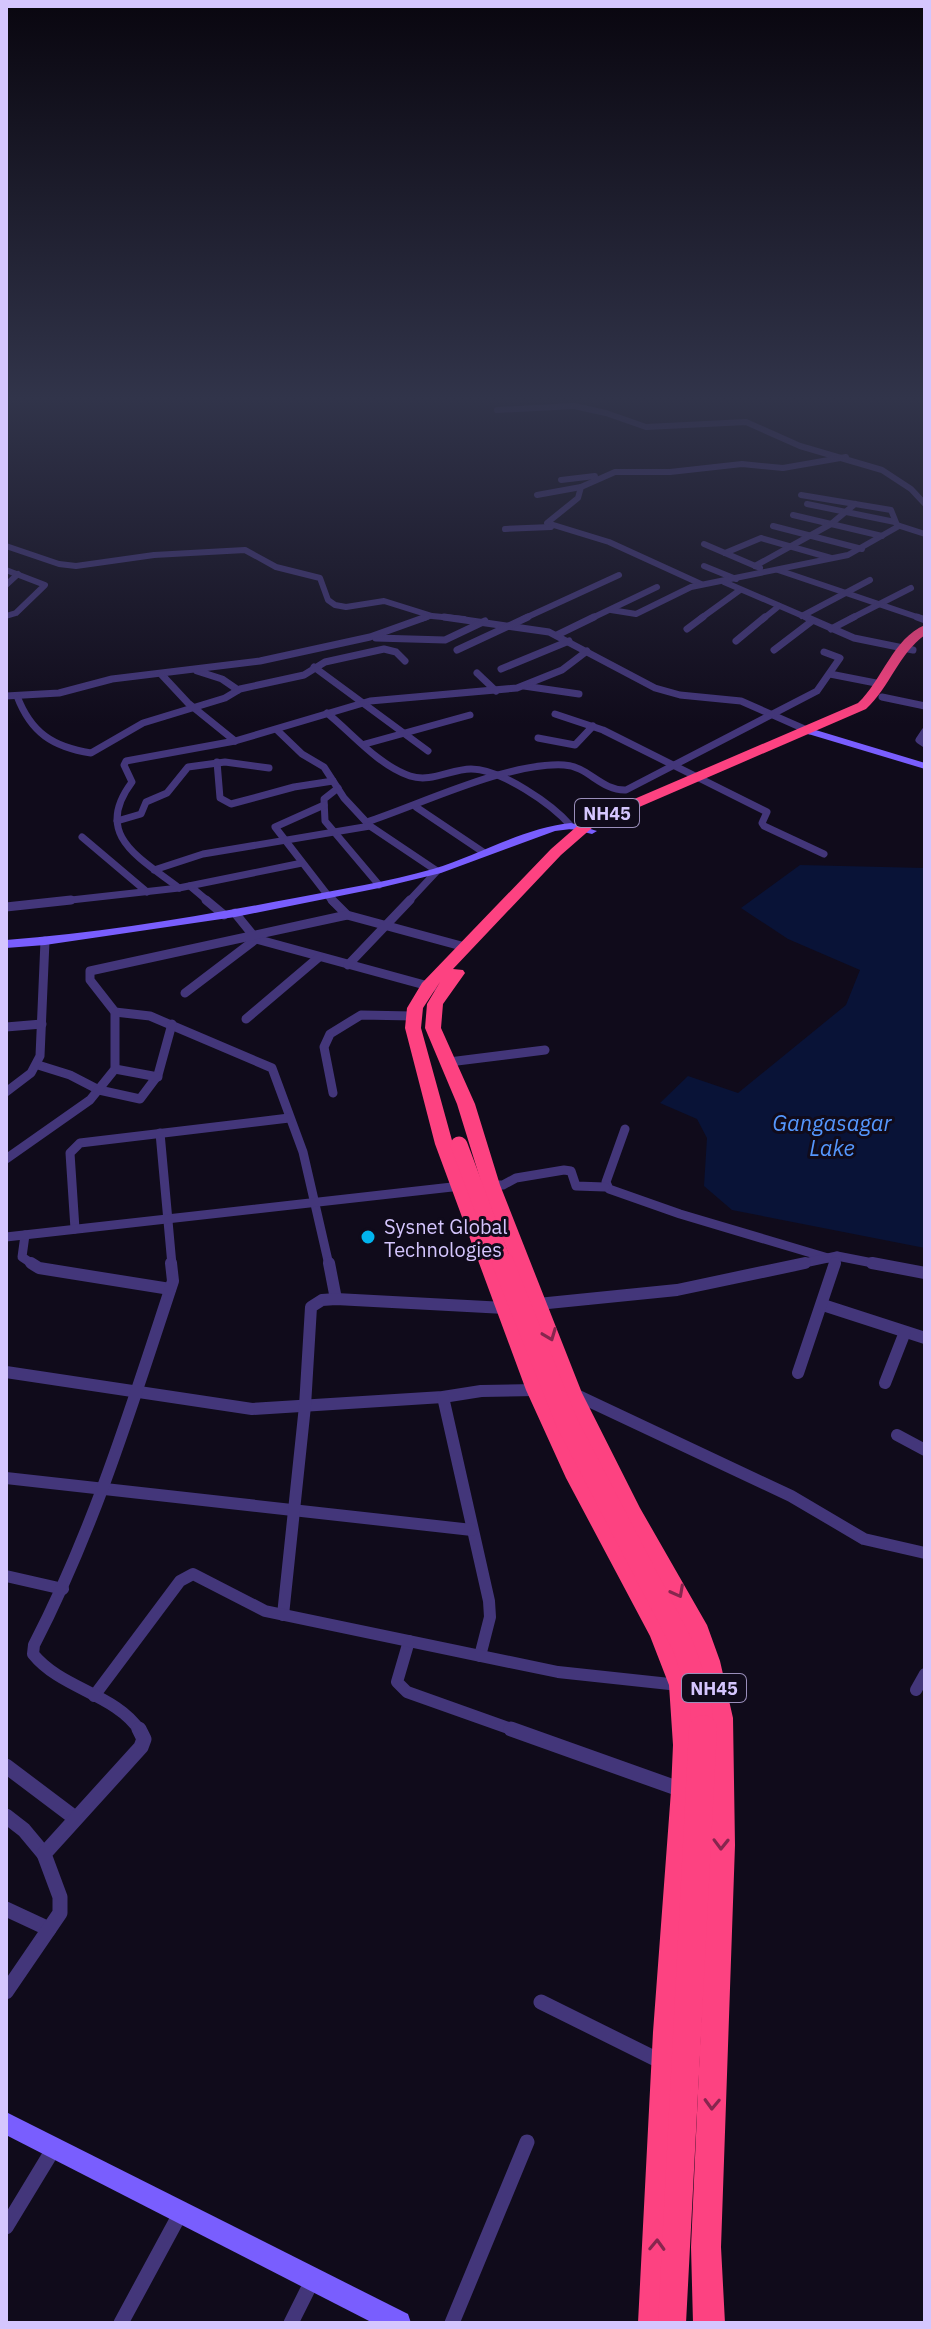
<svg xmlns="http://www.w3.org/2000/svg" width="931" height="2329" font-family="'IBM Plex Sans',sans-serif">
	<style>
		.water { fill: #091337 }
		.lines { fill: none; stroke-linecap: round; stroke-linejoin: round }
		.street-far4 { stroke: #43367a; stroke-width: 6 }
		.street-far3 { stroke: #43367a; stroke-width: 7 }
		.street-far2 { stroke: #43367a; stroke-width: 9 }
		.street-far1 { stroke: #43367a; stroke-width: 12 }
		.street { stroke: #43367a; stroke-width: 15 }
		.secondary { fill: #795efe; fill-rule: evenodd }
		.highway { fill: #fd4281; fill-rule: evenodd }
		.highway-bridge-far2 { stroke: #fd4281; stroke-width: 17 }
		.highway-bridge-far1 { stroke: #fd4281; stroke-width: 22 }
		.highway-bridge { stroke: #fd4281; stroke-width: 28 }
		.oneway { stroke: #86264e }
		.poi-dot { fill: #02b4ee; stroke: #100b1b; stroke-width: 3 }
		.labels { text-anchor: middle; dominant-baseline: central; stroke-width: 6; stroke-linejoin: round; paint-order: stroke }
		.shield { fill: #100b1b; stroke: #9a8eba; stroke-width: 2 }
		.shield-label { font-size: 18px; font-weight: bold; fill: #d5c6fe }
		.poi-label { font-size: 20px; fill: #d5c6fe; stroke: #100b1b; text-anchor: start }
		.water-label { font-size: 22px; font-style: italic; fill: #5597fd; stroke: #100b1b }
	</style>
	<rect width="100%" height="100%" fill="#100b1b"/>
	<polygon class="water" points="800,865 925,868 925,1248 732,1210 704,1186 707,1138 697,1119 660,1103 688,1076 738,1093 846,1005 860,970 788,939 741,908"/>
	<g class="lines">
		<g class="street-far4">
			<polyline points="497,410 574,406 606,413 646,427 746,422 800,446 882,470 911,489 925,504"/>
			<polyline points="561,480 595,476"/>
			<polyline points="537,495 581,487"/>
			<polyline points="801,495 891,510 897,525 925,534"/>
			<polyline points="807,504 895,522"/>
			<polyline points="793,515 882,536"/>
			<polyline points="773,526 862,549"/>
			<polyline points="505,529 551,527"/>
			<polyline points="704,544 760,568"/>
			<polyline points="6,546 59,564 76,566 154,555 245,550 276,567 320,578 328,600 335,605 346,607 384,601 432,616 464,619"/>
			<polyline points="725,553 761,538 831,558"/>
			<polyline points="704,566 736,579"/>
			<polyline points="755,566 831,524 855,504"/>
			<polyline points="6,570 45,585 16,613 6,616"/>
			<polyline points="778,570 923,619"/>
			<polyline points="724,582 810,619"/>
			<polyline points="701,584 609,542 547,523 578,498 581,487 615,472 670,472 742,464 783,468 846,457"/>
			<polyline points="6,585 18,574"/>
			<polyline points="611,610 636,614 691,587 848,555 899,526"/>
			<polyline points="802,616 870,580"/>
			<polyline points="421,619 430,616"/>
			<polyline points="523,619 619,575"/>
			<polyline points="590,619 657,587"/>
			<polyline points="700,619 740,590"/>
			<polyline points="763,619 779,606"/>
			<polyline points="850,619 911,588"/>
		</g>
		<g class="street-far3">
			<polyline points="444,617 549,632 655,688 680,695 741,701 809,731"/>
			<polyline points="806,617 854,638 913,650"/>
			<polyline points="917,617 925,620"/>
			<polyline points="687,629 703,617"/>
			<polyline points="831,629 854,617"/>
			<polyline points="557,635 594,617"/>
			<polyline points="376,638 445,640 485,621"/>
			<polyline points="736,641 765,617"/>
			<polyline points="457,650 528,617"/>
			<polyline points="774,650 812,621"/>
			<polyline points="314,667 428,751"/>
			<polyline points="501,669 569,641"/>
			<polyline points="197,671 222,679 238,690"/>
			<polyline points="477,673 496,691"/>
			<polyline points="161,674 188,703 235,741"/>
			<polyline points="830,674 881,684"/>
			<polyline points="524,686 579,694"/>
			<polyline points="6,696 59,693 112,679 260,661 370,637 426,617"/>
			<path d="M17,696C31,733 53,747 91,753L143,723L225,698L240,689L304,675L325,662L384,649L396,652L405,661"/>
			<polyline points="882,697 925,706"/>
			<path d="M327,713C353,734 378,765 410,776C431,783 451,769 471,769C501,769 552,804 571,826"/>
			<polyline points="555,714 603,730 767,812 762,823 764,826 824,854"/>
			<polyline points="277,730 302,754 324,767 344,798 370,826 437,871 408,902"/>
			<polyline points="925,731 919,740 925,744"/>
			<polyline points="538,738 575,745 593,726"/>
			<polyline points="365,744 470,715"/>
			<polyline points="217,762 220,798 231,804 294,787 333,781"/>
			<polyline points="338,788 324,799 325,821 379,885"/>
			<polyline points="324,805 275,827 333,902"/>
			<polyline points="416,807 483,852"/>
			<polyline points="117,821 141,814 146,802 167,793 188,767 225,762 269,768"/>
			<path d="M367,822C422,804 507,762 564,765C588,766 601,791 626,790L817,691L840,658L824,652"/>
			<polyline points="82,837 147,892"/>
			<polyline points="154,870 203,854 370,826"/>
			<polyline points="190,886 209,902"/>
			<path d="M179,888C140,858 92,835 132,782L124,765L126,761L235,741L370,701L517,688L562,670L587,651"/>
			<polyline points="53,902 179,888 302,863"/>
		</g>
		<g class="street-far2">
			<polyline points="206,900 224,915"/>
			<polyline points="332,900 347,915 465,947"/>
			<polyline points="6,907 71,900"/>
			<polyline points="235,913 256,939 432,987"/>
			<polyline points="348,965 410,900"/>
			<polyline points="185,993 256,939"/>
			<polyline points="115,1012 150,1016 272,1068 303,1152 329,1265"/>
			<polyline points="246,1019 319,957"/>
			<polyline points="6,1027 42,1024"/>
			<polyline points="449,1062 545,1050"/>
			<polyline points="38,1065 70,1075 99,1090 140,1099 158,1075 172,1024"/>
			<polyline points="115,1069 158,1077"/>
			<polyline points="6,1092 31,1073 40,1056 45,941"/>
			<polyline points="333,1093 324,1047 330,1034 361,1015 413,1016"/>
			<polyline points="625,1129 606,1182 609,1189 680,1214 828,1258"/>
			<polyline points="160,1133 172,1265"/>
			<polyline points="6,1159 90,1100 115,1069 115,1012 90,980 90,971 347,915"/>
			<polyline points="489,1185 503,1185 516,1178 564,1170 571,1171 576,1186 605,1187"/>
			<polyline points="75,1229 70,1153 80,1143 289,1118"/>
			<polyline points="25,1235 22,1257 34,1265"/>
			<polyline points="6,1237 461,1186"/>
			<polyline points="795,1265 837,1256 883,1265"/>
			<polyline points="834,1265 837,1256"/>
		</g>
		<g class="street-far1">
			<polyline points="31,1263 39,1268 170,1289"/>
			<polyline points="329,1263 336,1299"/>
			<polyline points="872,1263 925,1273"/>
			<polyline points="538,1304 677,1290 805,1263"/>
			<polyline points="823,1305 925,1338"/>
			<polyline points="6,1372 252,1409 443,1397 481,1391 536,1390"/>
			<polyline points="798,1373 835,1263"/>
			<polyline points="885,1383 905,1332"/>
			<polyline points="572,1393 791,1496 864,1539 925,1553"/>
			<polyline points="443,1397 489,1601 490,1617 480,1656"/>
			<polyline points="897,1435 925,1450"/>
			<polyline points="6,1478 472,1530"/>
			<polyline points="6,1576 63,1589"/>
			<polyline points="283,1615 305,1406 311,1307 322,1300 336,1299 505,1308"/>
			<polyline points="409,1641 397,1682 407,1692 517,1731"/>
			<polyline points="916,1690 925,1674"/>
			<polyline points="94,1696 180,1581 193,1574 265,1611 558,1672 679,1685"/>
			<path d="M140,1731C116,1694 61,1689 33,1654L34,1645C94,1529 132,1405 173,1281L171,1263"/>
		</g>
		<g class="street">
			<polyline points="511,1729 682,1790"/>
			<polyline points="6,1766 75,1818"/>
			<polyline points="6,1816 24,1830 44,1854"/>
			<polyline points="6,1909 49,1929"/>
			<polyline points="6,1992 60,1913 60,1897 44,1854 141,1747 144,1739 139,1729"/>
			<polyline points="541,2002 664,2063"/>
			<polyline points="6,2227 54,2148"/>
			<polyline points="121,2323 180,2214"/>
			<polyline points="291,2323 313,2279"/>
			<polyline points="452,2323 527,2142"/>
		</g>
		<g class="secondary">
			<polygon points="809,728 925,763 925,769 805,733 805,729"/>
			<path d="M571,823L597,831L592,834L571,829L555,831L441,873L379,888L235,917L45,945L6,948V940C103,933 200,916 295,898C341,889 388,882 433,869C479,855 523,828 571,823Z"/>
			<polygon points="6,2112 408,2314 411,2323 373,2323 6,2135"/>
		</g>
		<path class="highway" d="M925,625V635C899,653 890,687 866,709L593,827L561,855L453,969L463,970L465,973L443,1004L441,1028L475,1104L500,1185L582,1393L640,1508L707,1625L720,1661L733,1718L735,1845L721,2247L725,2323H693L691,2247L709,1845V1718L696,1661L684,1627L619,1511L562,1393L482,1185L457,1104L425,1028L427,1004L440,982L423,1008L421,1028L453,1144L546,1390L588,1478L673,1635L693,1685L697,1745V1791L681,2032L670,2323H638L653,2032L671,1791L673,1745L669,1685L650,1636L566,1478L526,1390L435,1144L405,1028L407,1008L422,983L551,849L583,821L858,703C882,681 893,638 925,625Z"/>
		<polyline class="highway-bridge-far2" points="459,1145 504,1265"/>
		<polyline class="highway-bridge-far1" points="503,1263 567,1423 683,1646 700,1695 703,1731"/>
		<polyline class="highway-bridge" points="672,2323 703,1729"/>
	</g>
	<defs><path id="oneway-chevron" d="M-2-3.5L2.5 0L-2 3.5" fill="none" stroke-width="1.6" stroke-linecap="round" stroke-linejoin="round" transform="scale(2)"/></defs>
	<g class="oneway">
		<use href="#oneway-chevron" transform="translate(550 1335) rotate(69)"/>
		<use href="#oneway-chevron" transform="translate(678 1592) rotate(62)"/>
		<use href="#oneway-chevron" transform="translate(721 1844) rotate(91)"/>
		<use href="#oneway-chevron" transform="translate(712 2104) rotate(92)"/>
		<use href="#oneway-chevron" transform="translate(657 2245) rotate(-88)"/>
	</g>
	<linearGradient id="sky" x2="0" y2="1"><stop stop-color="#09060f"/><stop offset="0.55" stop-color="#31344a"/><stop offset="1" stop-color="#31344a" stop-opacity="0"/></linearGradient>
	<rect width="931" height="724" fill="url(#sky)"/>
	<circle class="poi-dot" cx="368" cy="1237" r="8"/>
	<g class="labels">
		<g class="shield">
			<rect x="575" y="799" width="64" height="28" rx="6"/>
			<rect x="682" y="1674" width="64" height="28" rx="6"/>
		</g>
		<g class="shield-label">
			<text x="607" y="813">NH45</text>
			<text x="714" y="1688">NH45</text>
		</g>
		<g class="poi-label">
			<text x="384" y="1226">Sysnet Global<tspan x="384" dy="23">Technologies</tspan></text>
		</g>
		<g class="water-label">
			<text x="832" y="1122">Gangasagar<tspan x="832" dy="25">Lake</tspan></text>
		</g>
	</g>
	<rect width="931" height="2329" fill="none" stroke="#d5c6fe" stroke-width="16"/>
</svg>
